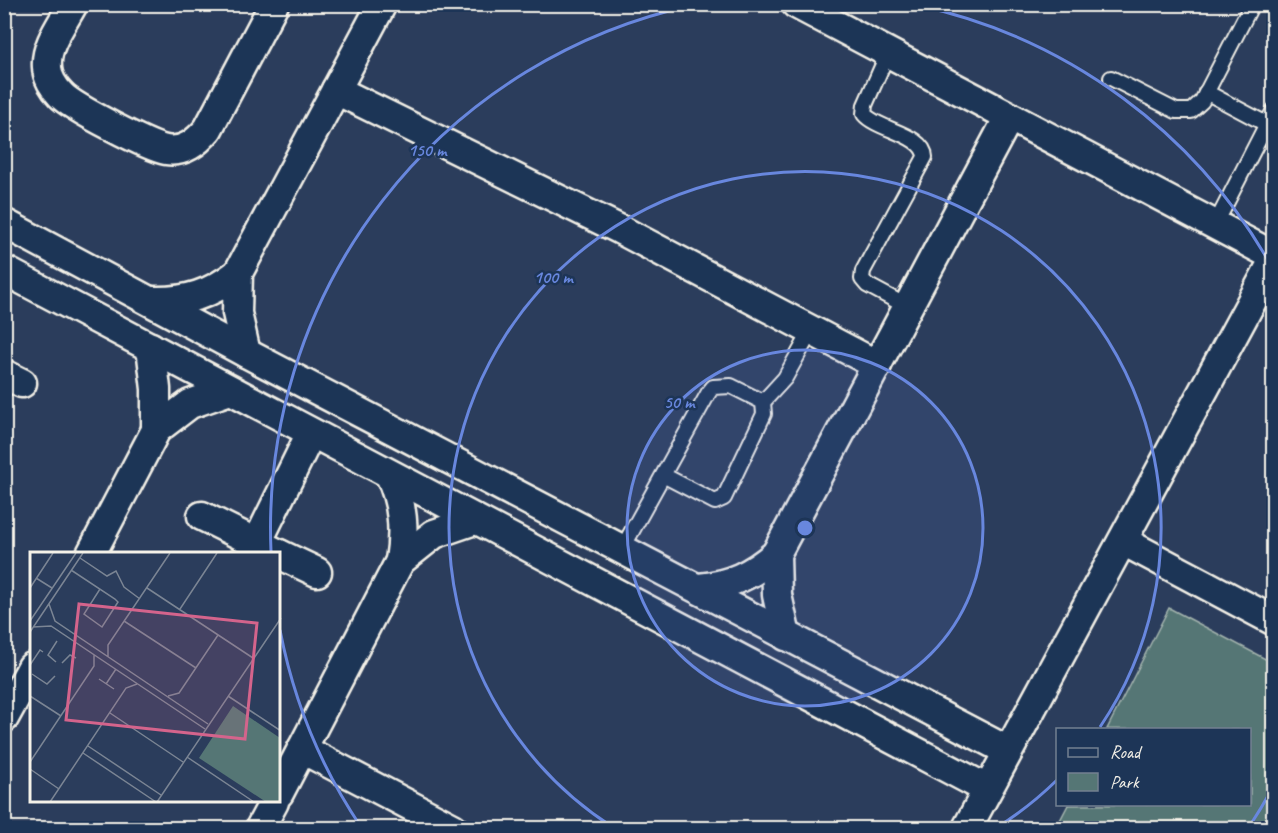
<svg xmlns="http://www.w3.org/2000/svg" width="1278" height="833" font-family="Caveat,sans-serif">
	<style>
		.green { fill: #557675; stroke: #a4b4ae; stroke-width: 1.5 }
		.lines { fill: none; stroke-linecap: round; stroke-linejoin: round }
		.service-casing { stroke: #f4f1e8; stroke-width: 18 }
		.minor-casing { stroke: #f4f1e8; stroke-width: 33 }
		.service { stroke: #1d3557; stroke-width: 14 }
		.minor { stroke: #1d3557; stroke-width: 28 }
		.ring { fill: none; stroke: #6887de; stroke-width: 3 }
		.inset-road { fill: none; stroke: #7b8594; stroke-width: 1.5 }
		.view { fill: #d4648c; fill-opacity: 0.15; stroke: #d4648c; stroke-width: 3 }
		.inset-edge { fill: none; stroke: #f4f1e8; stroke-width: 3 }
		.centre { fill: #6887de; stroke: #1d3557; stroke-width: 3 }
		.ring-label { font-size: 18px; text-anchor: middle; font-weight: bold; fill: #6887de; stroke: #1d3557; stroke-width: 5; stroke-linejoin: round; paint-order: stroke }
	</style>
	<rect width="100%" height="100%" fill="#2b3d5c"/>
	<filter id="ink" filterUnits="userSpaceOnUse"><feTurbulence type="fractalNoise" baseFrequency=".0167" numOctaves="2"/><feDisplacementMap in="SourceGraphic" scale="12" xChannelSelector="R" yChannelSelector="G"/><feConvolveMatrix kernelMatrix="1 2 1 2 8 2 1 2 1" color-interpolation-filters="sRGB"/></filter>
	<g filter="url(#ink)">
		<polygon class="green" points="1169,608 1273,663 1273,828 1056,828 1068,805 1250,804 1250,730 1107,729"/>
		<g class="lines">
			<defs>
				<g id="service">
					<path d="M888,53L865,105L864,114C877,130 924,134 925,157L863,271L862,279L867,285L908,307"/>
					<polyline points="1111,78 1176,111 1191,111 1202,101 1252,4"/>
					<polyline points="1206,92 1272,127"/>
					<polyline points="1215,225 1274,110"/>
					<polyline points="763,402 785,378 811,331"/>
					<polyline points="622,549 709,392 713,387 731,386 763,402 764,414 724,498 715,502 663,475"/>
				</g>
				<g id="minor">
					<path d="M73,4C63,23 45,45 47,67C47,77 54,88 61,95C72,107 149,147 166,150C184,153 197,142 208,129L274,4"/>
					<polyline points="796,4 1274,256"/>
					<polyline points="336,90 619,229 877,365"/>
					<polyline points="4,223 246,353 1008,751"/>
					<polyline points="4,270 987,789"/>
					<path d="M153,301C187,302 211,294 238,273"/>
					<polyline points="151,347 156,389 156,430"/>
					<polyline points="246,353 237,313 238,273 382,4"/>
					<polyline points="4,374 22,383"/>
					<path d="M390,475C403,504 405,530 400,561"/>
					<polyline points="202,516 279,554"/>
					<polyline points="1123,541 1274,621"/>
					<polyline points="257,543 311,433"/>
					<polyline points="91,554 156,430 190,404 230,390"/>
					<polyline points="279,554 317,572"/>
					<polyline points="776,554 777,595 786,636"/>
					<path d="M699,588C730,585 752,575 776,554L1009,117"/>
					<polyline points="4,718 32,667"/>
					<polyline points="302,749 453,828"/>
					<polyline points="279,793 400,561 434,534 475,520"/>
					<polyline points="260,828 274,802"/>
					<polyline points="967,828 1274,260"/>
				</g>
			</defs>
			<use href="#service" class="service-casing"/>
			<use href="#minor" class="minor-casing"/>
			<use href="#service" class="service"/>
			<use href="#minor" class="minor"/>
		</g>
	</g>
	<circle cx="805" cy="528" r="178" fill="#6887de" fill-opacity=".12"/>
	<g class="ring">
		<circle cx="805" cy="528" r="178"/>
		<path d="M1057 780A356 356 0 0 1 996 828M614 828A356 356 0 1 1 1100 727"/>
		<path d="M1273 787A535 535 0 0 1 1249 827M361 827A535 535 0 0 1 280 630M271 551A535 535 0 0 1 694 5M916 5A535 535 0 0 1 1273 269"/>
	</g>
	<g transform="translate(30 552)">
		<rect width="250" height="250" fill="#2b3d5c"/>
		<path d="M203,154L250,186V250H236L169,206Z" fill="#557675"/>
		<path class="inset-road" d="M50,6L77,24L86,19L94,35L110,47M41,18L85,47L88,50L72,75L54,62L70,37M6,26L22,36M0,36L23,1M117,36L223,106M19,52L25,69L178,172M150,57L187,1M0,69L46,1M94,69L166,116M3,75L21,74L175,177M0,80L53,1M78,105V93L140,1M26,110L18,103L27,89M32,111L40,103L46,106M0,113L10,98L13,100M2,122L17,132L25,124M69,127L84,137M76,132L86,117M0,144L31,164M138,144L149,141L188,83M198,144L251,179M80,161L153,210M58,194L131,243M53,201L126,250M157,205L224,250M0,210L64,114V103M0,217L29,237M20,250L96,136L107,132M127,250L251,66"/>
		<path class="view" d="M49,52L227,71L215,187L36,168Z"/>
		<rect width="250" height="250" class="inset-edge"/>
	</g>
	<circle cx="805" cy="528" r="9" class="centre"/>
	<g class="ring-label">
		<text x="427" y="156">150 m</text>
		<text x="553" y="283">100 m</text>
		<text x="679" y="408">50 m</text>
	</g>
	<rect width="1278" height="833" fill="none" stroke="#1d3557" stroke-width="24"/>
	<rect x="12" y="12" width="1254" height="809" fill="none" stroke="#f4f1e8" stroke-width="2" filter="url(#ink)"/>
	<rect x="1056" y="728" width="195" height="78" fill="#1d3557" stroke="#738091" stroke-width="1.5"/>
	<rect x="1068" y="748" width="30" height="9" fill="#1d3557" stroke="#738091" stroke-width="1.5"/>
	<text x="1110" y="758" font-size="18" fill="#f4f1e8">Road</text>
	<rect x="1068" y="773" width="30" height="18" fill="#557675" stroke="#738091" stroke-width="1.5"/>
	<text x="1110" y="788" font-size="18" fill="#f4f1e8">Park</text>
</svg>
